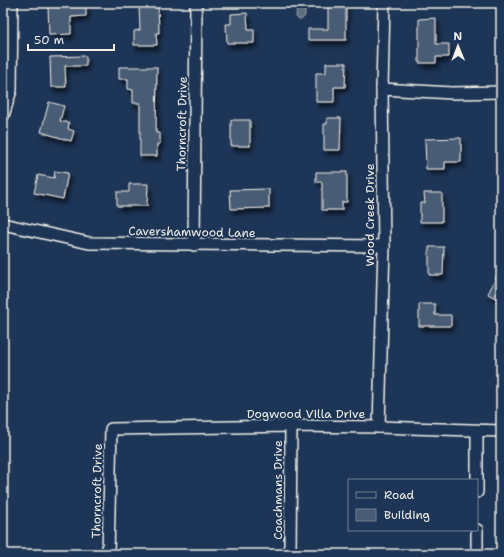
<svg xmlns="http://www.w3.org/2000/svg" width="504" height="557" font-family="'Shantell Sans',sans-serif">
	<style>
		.water { fill: #5e6d82; stroke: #9aa2ab }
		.building { fill: #485b74; stroke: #f4f1e8; filter: url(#shadow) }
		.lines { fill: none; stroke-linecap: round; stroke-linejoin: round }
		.minor-casing { stroke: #f4f1e8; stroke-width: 14 }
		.minor { stroke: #1d3557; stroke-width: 11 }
		.labels { text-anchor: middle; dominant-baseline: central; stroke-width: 4; stroke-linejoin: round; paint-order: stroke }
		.street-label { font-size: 12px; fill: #f4f1e8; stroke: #1d3557 }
	</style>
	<defs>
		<filter id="shadow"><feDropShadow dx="2.5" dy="4.5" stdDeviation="2" flood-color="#0009"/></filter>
	</defs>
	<rect width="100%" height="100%" fill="#1d3557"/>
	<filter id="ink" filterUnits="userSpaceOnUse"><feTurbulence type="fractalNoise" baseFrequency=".025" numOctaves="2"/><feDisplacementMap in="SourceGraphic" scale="8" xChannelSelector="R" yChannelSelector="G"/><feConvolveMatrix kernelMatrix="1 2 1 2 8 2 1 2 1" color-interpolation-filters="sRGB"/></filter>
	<g filter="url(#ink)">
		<polygon class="water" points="297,3 305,4 305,16 302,19 298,19 296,17"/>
		<g class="building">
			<polygon points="86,3 86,16 71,17 71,34 49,35 48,4"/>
			<polygon points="158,4 159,33 156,33 157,45 134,45 134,31 140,30 139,5"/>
			<polygon points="328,4 346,4 346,40 308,40 308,29 328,29"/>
			<polygon points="247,13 248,30 254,30 254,43 227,43 226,24 231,24 231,14"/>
			<polygon points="436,18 436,44 449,44 449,57 436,57 436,63 419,63 419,19"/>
			<polygon points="86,56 86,66 65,66 66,87 51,87 50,57"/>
			<polygon points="326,63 346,63 345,87 334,87 334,102 316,102 316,73 326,73"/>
			<polygon points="119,67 157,67 156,133 160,133 160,144 157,144 157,156 140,156 140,103 133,103 133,90 128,89 128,79 119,79"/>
			<polygon points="49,102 64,106 60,121 69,123 68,129 74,131 71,141 41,132"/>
			<polygon points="327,118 341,118 340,150 324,150 324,124 327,124"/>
			<rect x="231" y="120" width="19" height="26"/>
			<polygon points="461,138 461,162 445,162 445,169 426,169 425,139"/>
			<polygon points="55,171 68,173 63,199 34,193 38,175 54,178"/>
			<polygon points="316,172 347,172 347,202 342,202 342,210 322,210 322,182 316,182"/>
			<polygon points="129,184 148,184 147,206 117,206 117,192 129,192"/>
			<polygon points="269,189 269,208 231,209 230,190"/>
			<polygon points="424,193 442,193 442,222 420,222 420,203 425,203"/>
			<polygon points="429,247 444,247 443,275 429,275"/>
			<polygon points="501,267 501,301 488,294"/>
			<polygon points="419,304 435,304 435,315 451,315 451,326 419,326"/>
		</g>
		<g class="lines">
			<defs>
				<g id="minor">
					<polyline points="382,89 452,93 501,92"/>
					<polyline points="3,116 11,90 12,3"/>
					<polyline points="3,224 89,243 384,246"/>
					<polyline points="194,245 196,3"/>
					<polyline points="379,427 384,246 382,89 384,3"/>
					<polyline points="477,492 477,431"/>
					<polyline points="108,554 111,429 291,426 379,427 501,431"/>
					<polyline points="290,554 291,426"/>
					<polyline points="477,554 477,530"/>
				</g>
			</defs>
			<use href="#minor" class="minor-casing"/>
			<use href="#minor" class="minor"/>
		</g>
	</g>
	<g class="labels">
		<g class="street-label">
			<text transform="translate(182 124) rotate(-89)">Thorncroft Drive</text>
			<text transform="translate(370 215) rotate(-90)">Wood Creek Drive</text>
			<text transform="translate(192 232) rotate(1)">Cavershamwood Lane</text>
			<text x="306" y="414">Dogwood Villa Drive</text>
			<text transform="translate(278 490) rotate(-90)">Coachmans Drive</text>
			<text transform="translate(97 491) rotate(-89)">Thorncroft Drive</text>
		</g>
	</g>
	<rect width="504" height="557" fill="none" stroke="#1d3557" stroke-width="16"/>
	<rect x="8" y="8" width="488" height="541" fill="none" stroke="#f4f1e8" stroke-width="1.5" filter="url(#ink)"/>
	<rect x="348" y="479" width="130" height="52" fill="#1d3557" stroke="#738091"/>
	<rect x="356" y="492" width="20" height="6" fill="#1d3557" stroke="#738091"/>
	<text x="384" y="499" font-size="12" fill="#f4f1e8">Road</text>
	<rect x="356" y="509" width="20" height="12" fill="#485b74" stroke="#738091"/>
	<text x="384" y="519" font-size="12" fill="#f4f1e8">Building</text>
	<g transform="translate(458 46) rotate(359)" stroke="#1d3557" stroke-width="3" paint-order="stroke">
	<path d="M0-3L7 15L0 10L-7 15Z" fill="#f4f1e8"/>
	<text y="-6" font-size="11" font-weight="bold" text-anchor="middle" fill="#f4f1e8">N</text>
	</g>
	<path d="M28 44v6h86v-6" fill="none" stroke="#f4f1e8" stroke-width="2"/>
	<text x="34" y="44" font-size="12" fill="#f4f1e8" stroke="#1d3557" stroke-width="3" paint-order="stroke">50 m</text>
</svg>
